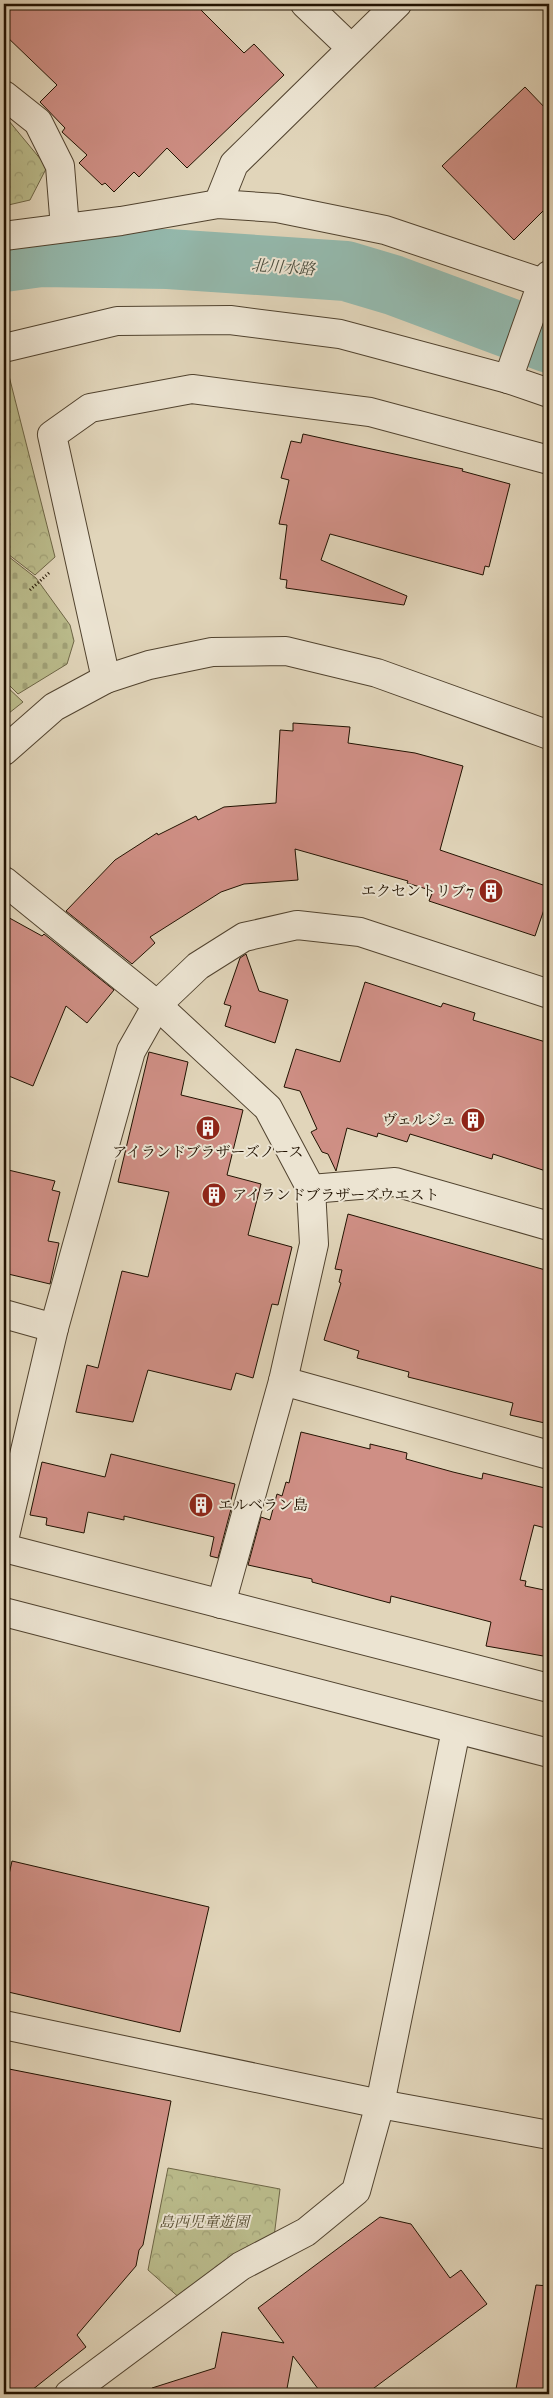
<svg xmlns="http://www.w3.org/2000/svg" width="553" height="2398" font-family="'IM FELL Great Primer','Noto Serif JP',serif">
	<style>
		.forest { fill: url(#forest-crowns); stroke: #6e6646 }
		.cemetery { fill: url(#cemetery-stones); stroke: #6e6646 }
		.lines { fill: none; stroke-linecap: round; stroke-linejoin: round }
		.river { stroke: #94b9ad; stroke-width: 60 }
		.building { fill: #cf8f85; stroke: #211201 }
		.minor-casing { stroke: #51432f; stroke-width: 30 }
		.tertiary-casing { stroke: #51432f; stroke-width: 30 }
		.path { stroke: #211201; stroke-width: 3; stroke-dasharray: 1 2.5; stroke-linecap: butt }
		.minor { stroke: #ece4d2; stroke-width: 28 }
		.tertiary { stroke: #ece4d2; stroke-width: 28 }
		.labels { text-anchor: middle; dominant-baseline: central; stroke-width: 4; stroke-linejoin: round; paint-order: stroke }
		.poi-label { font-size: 15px; fill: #211201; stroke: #ece4d2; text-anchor: end }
		.park-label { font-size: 15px; font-style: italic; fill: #574d31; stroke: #ece4d2 }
		.water-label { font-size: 16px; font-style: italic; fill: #494c3d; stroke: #ece4d2 }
	</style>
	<defs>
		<pattern id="forest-crowns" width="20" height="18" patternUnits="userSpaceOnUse" patternTransform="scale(1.25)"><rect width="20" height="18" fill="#babb8b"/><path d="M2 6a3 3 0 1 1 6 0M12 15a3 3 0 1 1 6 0" fill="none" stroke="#a0a076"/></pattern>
		<pattern id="cemetery-stones" width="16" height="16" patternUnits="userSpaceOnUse" patternTransform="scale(1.25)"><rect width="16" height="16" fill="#babb8b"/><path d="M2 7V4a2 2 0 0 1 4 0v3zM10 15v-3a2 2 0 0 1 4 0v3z" fill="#a0a076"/></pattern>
	</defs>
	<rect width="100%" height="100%" fill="#e1d5ba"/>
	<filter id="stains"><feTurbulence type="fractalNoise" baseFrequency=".004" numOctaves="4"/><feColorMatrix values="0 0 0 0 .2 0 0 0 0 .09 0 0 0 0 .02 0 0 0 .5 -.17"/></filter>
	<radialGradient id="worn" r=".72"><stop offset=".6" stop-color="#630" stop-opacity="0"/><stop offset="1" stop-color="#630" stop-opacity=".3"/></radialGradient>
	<g class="forest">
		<polygon points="4,115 47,167 30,200 4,206"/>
		<polygon points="4,372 8,372 55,557 35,575 4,551"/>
		<polygon points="4,684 23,702 4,717"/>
		<polygon points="168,2168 280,2189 274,2237 182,2300 148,2270"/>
	</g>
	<polygon class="cemetery" points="4,553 36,578 70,625 74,641 67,664 18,694 4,680"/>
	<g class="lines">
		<polyline class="river" points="4,262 41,257 168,259 346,271 393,285 549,343"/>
	</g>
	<g class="building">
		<polygon points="4,4 195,4 244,53 254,44 284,75 187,168 167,148 139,177 134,172 114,192 105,183 102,185 79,163 87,155 62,132 65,128 40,102 57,85 4,34"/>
		<polygon points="525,87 549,112 549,205 514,240 442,166"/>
		<polygon points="303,434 463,469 462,471 510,484 489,567 485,566 483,575 330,534 321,560 407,596 404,605 286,588 287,580 280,579 287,525 279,524 289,480 281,478 291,441 301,443"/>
		<polygon points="293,723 350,727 348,743 415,753 463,766 440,850 549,887 549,895 535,936 429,901 433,891 407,883 408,881 295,849 298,880 244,884 221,892 150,937 155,943 132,964 66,911 115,860 157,833 158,835 196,816 198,820 224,807 276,803 280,730 293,731"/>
		<polygon points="4,915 42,936 44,934 114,990 87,1023 66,1006 33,1086 4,1074"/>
		<polygon points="246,954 259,991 288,1000 275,1043 225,1026 231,1006 224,1004 240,958"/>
		<polygon points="365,982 441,1007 443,1003 475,1013 473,1020 549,1043 549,1172 493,1154 492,1159 410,1134 407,1142 378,1133 377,1137 347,1128 336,1171 328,1154 322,1152 311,1132 317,1129 300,1091 284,1087 296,1049 340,1062"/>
		<polygon points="149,1052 188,1062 181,1095 243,1110 227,1175 261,1184 248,1235 292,1247 278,1305 272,1304 253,1378 236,1373 231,1390 148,1370 133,1422 76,1412 87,1365 98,1368 122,1271 148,1277 169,1192 118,1182"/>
		<polygon points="4,1169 55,1181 52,1190 60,1192 48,1241 59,1243 50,1284 4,1273"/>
		<polygon points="348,1214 549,1271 549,1424 510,1415 513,1403 408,1377 409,1372 357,1358 359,1351 324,1340 341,1283 339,1282 342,1270 335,1269"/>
		<polygon points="301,1432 370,1449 370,1444 407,1453 406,1459 453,1472 482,1479 483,1473 549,1489 549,1529 534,1525 520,1580 526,1581 525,1586 549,1591 549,1657 486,1646 491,1622 391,1596 390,1603 312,1582 312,1579 248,1565 261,1517 270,1520 277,1494 282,1496 286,1482 289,1483"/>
		<polygon points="111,1454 235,1484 229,1508 231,1509 218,1558 210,1556 214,1537 145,1521 124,1516 124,1520 88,1512 84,1533 46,1525 47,1518 30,1515 42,1462 105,1477"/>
		<polygon points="12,1861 209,1907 180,2032 4,1991 4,1897"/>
		<polygon points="4,2068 171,2101 143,2245 139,2250 136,2266 77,2335 86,2347 27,2394 4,2394"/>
		<polygon points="380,2217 411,2224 450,2278 461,2270 487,2304 366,2394 322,2394 293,2356 286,2394 153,2394 152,2388 215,2368 222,2332 284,2343 258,2308"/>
		<polygon points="536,2285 549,2286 549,2394 515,2394"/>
	</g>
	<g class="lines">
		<defs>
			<g id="minor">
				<polyline points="305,4 351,48"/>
				<polyline points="4,95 38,122 60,166 65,228"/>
				<polyline points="4,348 117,321 230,320 340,334 508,379 549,393"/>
				<polyline points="508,379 542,283 549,275"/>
				<polyline points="106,679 52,435 90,408 192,389 370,412 549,460"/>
				<polyline points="4,881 157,1005 268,1108 311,1189 314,1244 283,1381 221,1604"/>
				<polyline points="311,1189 395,1182 549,1226"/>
				<polyline points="4,1314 54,1328"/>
				<polyline points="283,1381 549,1455"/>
				<polyline points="4,1540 54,1328 131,1051 157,1005 198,966 244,937 297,925 360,932 549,994"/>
				<polyline points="4,1548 549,1688"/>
				<polyline points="69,2394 241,2266 306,2232 356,2191 380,2104 456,1730"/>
			</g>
			<g id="tertiary">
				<polyline points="218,204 234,164 397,4"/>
				<polyline points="4,236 121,221 218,204 277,208 385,230 549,285"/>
				<polyline points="4,751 54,707 106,679 149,665 212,652 286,651 377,673 549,735"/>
				<polyline points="4,1612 549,1753"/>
				<polyline points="4,2025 380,2104 549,2135"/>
			</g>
		</defs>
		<use href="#minor" class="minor-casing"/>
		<use href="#tertiary" class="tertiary-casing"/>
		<polyline class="path" points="30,590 50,572"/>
		<use href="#minor" class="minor"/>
		<use href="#tertiary" class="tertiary"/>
	</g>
	<defs>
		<symbol id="building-disc" viewBox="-11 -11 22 22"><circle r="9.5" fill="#8f2418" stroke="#ece4d2"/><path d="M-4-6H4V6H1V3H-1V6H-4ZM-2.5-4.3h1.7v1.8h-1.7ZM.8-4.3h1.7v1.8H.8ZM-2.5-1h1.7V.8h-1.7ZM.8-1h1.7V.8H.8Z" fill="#fff"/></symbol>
	</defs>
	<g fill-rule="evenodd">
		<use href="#building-disc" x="477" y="877" width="28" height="28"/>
		<use href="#building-disc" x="459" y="1106" width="28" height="28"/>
		<use href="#building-disc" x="194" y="1114" width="28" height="28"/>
		<use href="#building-disc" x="200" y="1181" width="28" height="28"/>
		<use href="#building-disc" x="187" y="1491" width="28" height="28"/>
	</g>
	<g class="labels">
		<g class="poi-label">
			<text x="474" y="891">エクセントリブ7</text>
			<text x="456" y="1120">ヴェルジュ</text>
			<text x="208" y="1152" text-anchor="middle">アイランドブラザーズノース</text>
			<text x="232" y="1195" text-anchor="start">アイランドブラザーズウエスト</text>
			<text x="218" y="1505" text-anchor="start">エルベラン島</text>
		</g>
		<g class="park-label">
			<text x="204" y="2222">島西児童遊園</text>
		</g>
		<g class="water-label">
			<text transform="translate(283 267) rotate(4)">北川水路</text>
		</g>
	</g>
	<rect width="553" height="2398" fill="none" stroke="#e1d5ba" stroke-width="20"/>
	<rect x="5" y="5" width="543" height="2388" fill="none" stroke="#211201" stroke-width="2.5"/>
	<rect x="10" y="10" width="533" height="2378" fill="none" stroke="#211201"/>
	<rect width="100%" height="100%" filter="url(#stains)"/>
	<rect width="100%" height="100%" fill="url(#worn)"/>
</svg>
